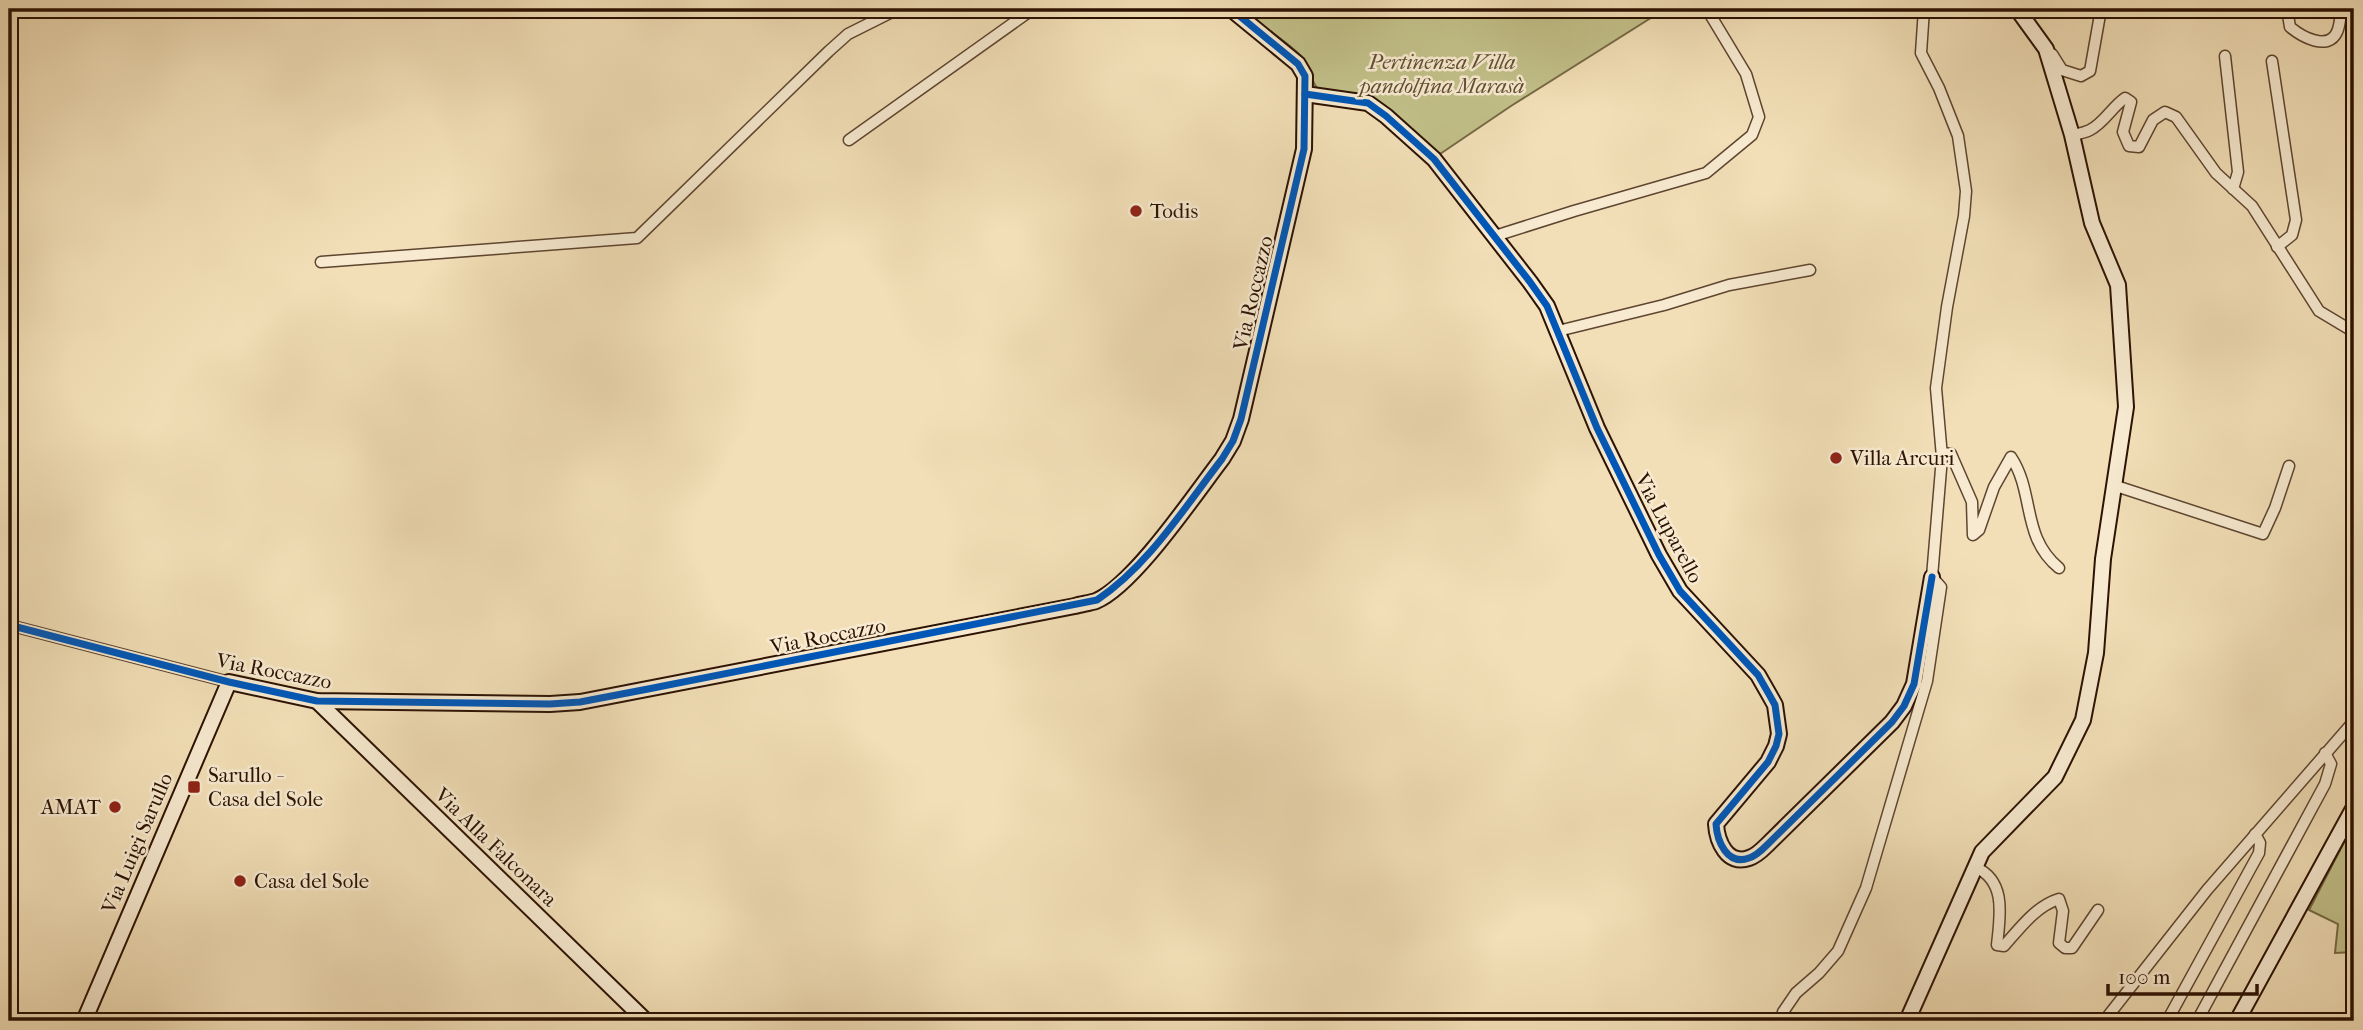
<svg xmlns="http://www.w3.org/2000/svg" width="2363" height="1030" font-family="'IM FELL French Canon',serif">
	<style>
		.green { fill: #c2c089; stroke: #776946; stroke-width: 2 }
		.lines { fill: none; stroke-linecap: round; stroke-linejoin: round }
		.street-casing { stroke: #5e4530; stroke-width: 13 }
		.secondary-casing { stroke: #2c1203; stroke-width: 18 }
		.street { stroke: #f7ead0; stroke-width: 10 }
		.secondary { stroke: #f7ead0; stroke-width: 14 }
		.cycleway-casing { stroke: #f7ead0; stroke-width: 11 }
		.cycleway { stroke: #0057b8; stroke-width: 7 }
		.poi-dot { fill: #8f2418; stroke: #f7ead0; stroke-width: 2.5 }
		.labels { text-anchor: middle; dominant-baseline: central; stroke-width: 5; stroke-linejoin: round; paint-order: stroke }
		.park-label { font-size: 21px; font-style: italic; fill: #604f32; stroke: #f7ead0 }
		.poi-label { font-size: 21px; fill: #2c1203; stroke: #f7ead0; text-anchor: start }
		.street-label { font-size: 21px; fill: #2c1203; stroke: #f7ead0 }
	</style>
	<rect width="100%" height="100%" fill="#f2dfb7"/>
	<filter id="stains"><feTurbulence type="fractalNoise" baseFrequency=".00286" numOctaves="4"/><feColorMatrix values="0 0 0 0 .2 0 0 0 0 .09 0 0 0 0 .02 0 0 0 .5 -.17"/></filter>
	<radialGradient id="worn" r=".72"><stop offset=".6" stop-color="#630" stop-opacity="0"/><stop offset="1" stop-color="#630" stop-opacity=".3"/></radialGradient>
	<g class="green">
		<path d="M1245,9H1665L1511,106L1437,156L1391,114L1320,92C1308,79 1312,69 1302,57C1286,40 1261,26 1243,12Z"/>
		<polygon points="2352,827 2354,828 2354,952 2335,953 2338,924 2309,910"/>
	</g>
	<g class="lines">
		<defs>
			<g id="street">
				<path d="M2287,9L2290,27C2301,36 2328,52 2337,32C2340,26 2340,16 2342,9"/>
				<polyline points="2052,54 2062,70 2081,76 2090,71 2101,9"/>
				<polyline points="2225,56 2238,172 2233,189"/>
				<polyline points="2272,61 2296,220 2292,235 2277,247"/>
				<path d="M2072,135C2077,134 2084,133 2090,130C2104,123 2112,107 2125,98L2131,102L2123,132L2129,146L2139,147L2153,120L2165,112L2176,117L2216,173L2252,206L2319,311L2354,332"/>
				<polyline points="849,140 1033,9"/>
				<polyline points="1495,236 1574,211 1706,173 1752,135 1759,117 1746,74 1711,16"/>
				<polyline points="321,262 637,238 829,51 848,34 898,9"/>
				<polyline points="1558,331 1664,305 1729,285 1810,270"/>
				<path d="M1942,453L1951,454L1972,502L1973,535L1979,530L1994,487L2011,457C2035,493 2021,537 2059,568"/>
				<polyline points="2113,485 2263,534 2275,508 2289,466"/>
				<polyline points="9,625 229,682"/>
				<path d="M1975,867C2007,881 2000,916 1997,945L2004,946C2020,928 2036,906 2059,899L2063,911L2059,943L2065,948H2072L2098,910"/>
				<polyline points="1781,1021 1783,1012 1796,993 1819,973 1838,951 1866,888 1927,681 1941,587 1932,577 1942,457 1936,388 1947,307 1964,216 1966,191 1958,136 1939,88 1921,53 1924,9"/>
				<polyline points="2104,1021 2207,890 2354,721"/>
				<polyline points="2167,1021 2259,853 2260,843 2255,834"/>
				<polyline points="2197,1021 2325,784 2331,764 2325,753"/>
			</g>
			<g id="secondary">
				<path d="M1305,94L1368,103L1386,116L1434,159L1530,282L1547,306L1597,428L1659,555L1680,591L1758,675L1770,696L1775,705L1779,734L1776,746L1768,762L1716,824C1717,841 1727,866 1749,858C1756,856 1762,850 1767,845L1892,722L1904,706L1914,684L1932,577"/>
				<polyline points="317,701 646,1021"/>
				<path d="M84,1021L229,682L317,701L550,704L580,702L1075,606C1082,604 1090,603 1096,601C1134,585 1195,494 1222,459L1233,441L1241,419L1304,149L1305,76L1298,64L1231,9"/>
				<polyline points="1907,1021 1982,852 2055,777 2083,720 2096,653 2103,559 2126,407 2118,285 2092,223 2072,135 2046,49 2017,9"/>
				<polyline points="2237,1021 2354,807"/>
			</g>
		</defs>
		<use href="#street" class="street-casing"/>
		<use href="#secondary" class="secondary-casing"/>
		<use href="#street" class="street"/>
		<use href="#secondary" class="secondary"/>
		<defs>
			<g id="cycleway">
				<path d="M1305,94L1368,103L1386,116L1434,159L1530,282L1547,306L1597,428L1659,555L1680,591L1758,675L1770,696L1775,705L1779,734L1776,746L1768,762L1716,824C1717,841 1727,866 1749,858C1756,856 1762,850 1767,845L1892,722L1904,706L1914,684L1932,577"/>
				<path d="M9,625L229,682L317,701L550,704L580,702L648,689L1097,600C1149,565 1184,508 1222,459L1233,441L1241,419L1304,149L1305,76L1298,64L1231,9"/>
			</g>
		</defs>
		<use href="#cycleway" class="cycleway-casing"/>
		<use href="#cycleway" class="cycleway"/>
	</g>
	<g class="poi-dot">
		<circle cx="1136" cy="211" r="7"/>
		<circle cx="1836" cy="458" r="7"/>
		<rect x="187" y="780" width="14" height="14" rx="3.5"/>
		<circle cx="115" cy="807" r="7"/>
		<circle cx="240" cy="881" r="7"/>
	</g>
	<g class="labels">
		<g class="park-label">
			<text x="1442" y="62">Pertinenza Villa<tspan x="1442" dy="24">pandolfina Marasà</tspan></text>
		</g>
		<g class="poi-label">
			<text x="1150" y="211">Todis</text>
			<text x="1850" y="458">Villa Arcuri</text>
			<text x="208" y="775">Sarullo -<tspan x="208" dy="24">Casa del Sole</tspan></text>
			<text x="101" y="807" text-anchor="end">AMAT</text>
			<text x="254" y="881">Casa del Sole</text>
		</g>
		<g class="street-label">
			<text transform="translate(1253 293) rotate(-77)">Via Roccazzo</text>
			<text transform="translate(1669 528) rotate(62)">Via Luparello</text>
			<text transform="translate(828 636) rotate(-11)">Via Roccazzo</text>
			<text transform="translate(274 671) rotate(11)">Via Roccazzo</text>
			<text transform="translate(137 843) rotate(-67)">Via Luigi Sarullo</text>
			<text transform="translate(496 847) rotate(44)">Via Alla Falconara</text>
		</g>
	</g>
	<rect width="2363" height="1030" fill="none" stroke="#f2dfb7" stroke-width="35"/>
	<rect x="10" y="10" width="2342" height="1009" fill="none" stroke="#2c1203" stroke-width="3.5"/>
	<rect x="18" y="18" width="2328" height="995" fill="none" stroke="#2c1203" stroke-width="2"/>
	<path d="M2108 984v10h149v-10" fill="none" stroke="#2c1203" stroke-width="3.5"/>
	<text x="2118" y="984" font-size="21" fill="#2c1203" stroke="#f7ead0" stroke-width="5" paint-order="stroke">100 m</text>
	<rect width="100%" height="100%" filter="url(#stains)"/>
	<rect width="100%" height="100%" fill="url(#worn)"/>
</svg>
